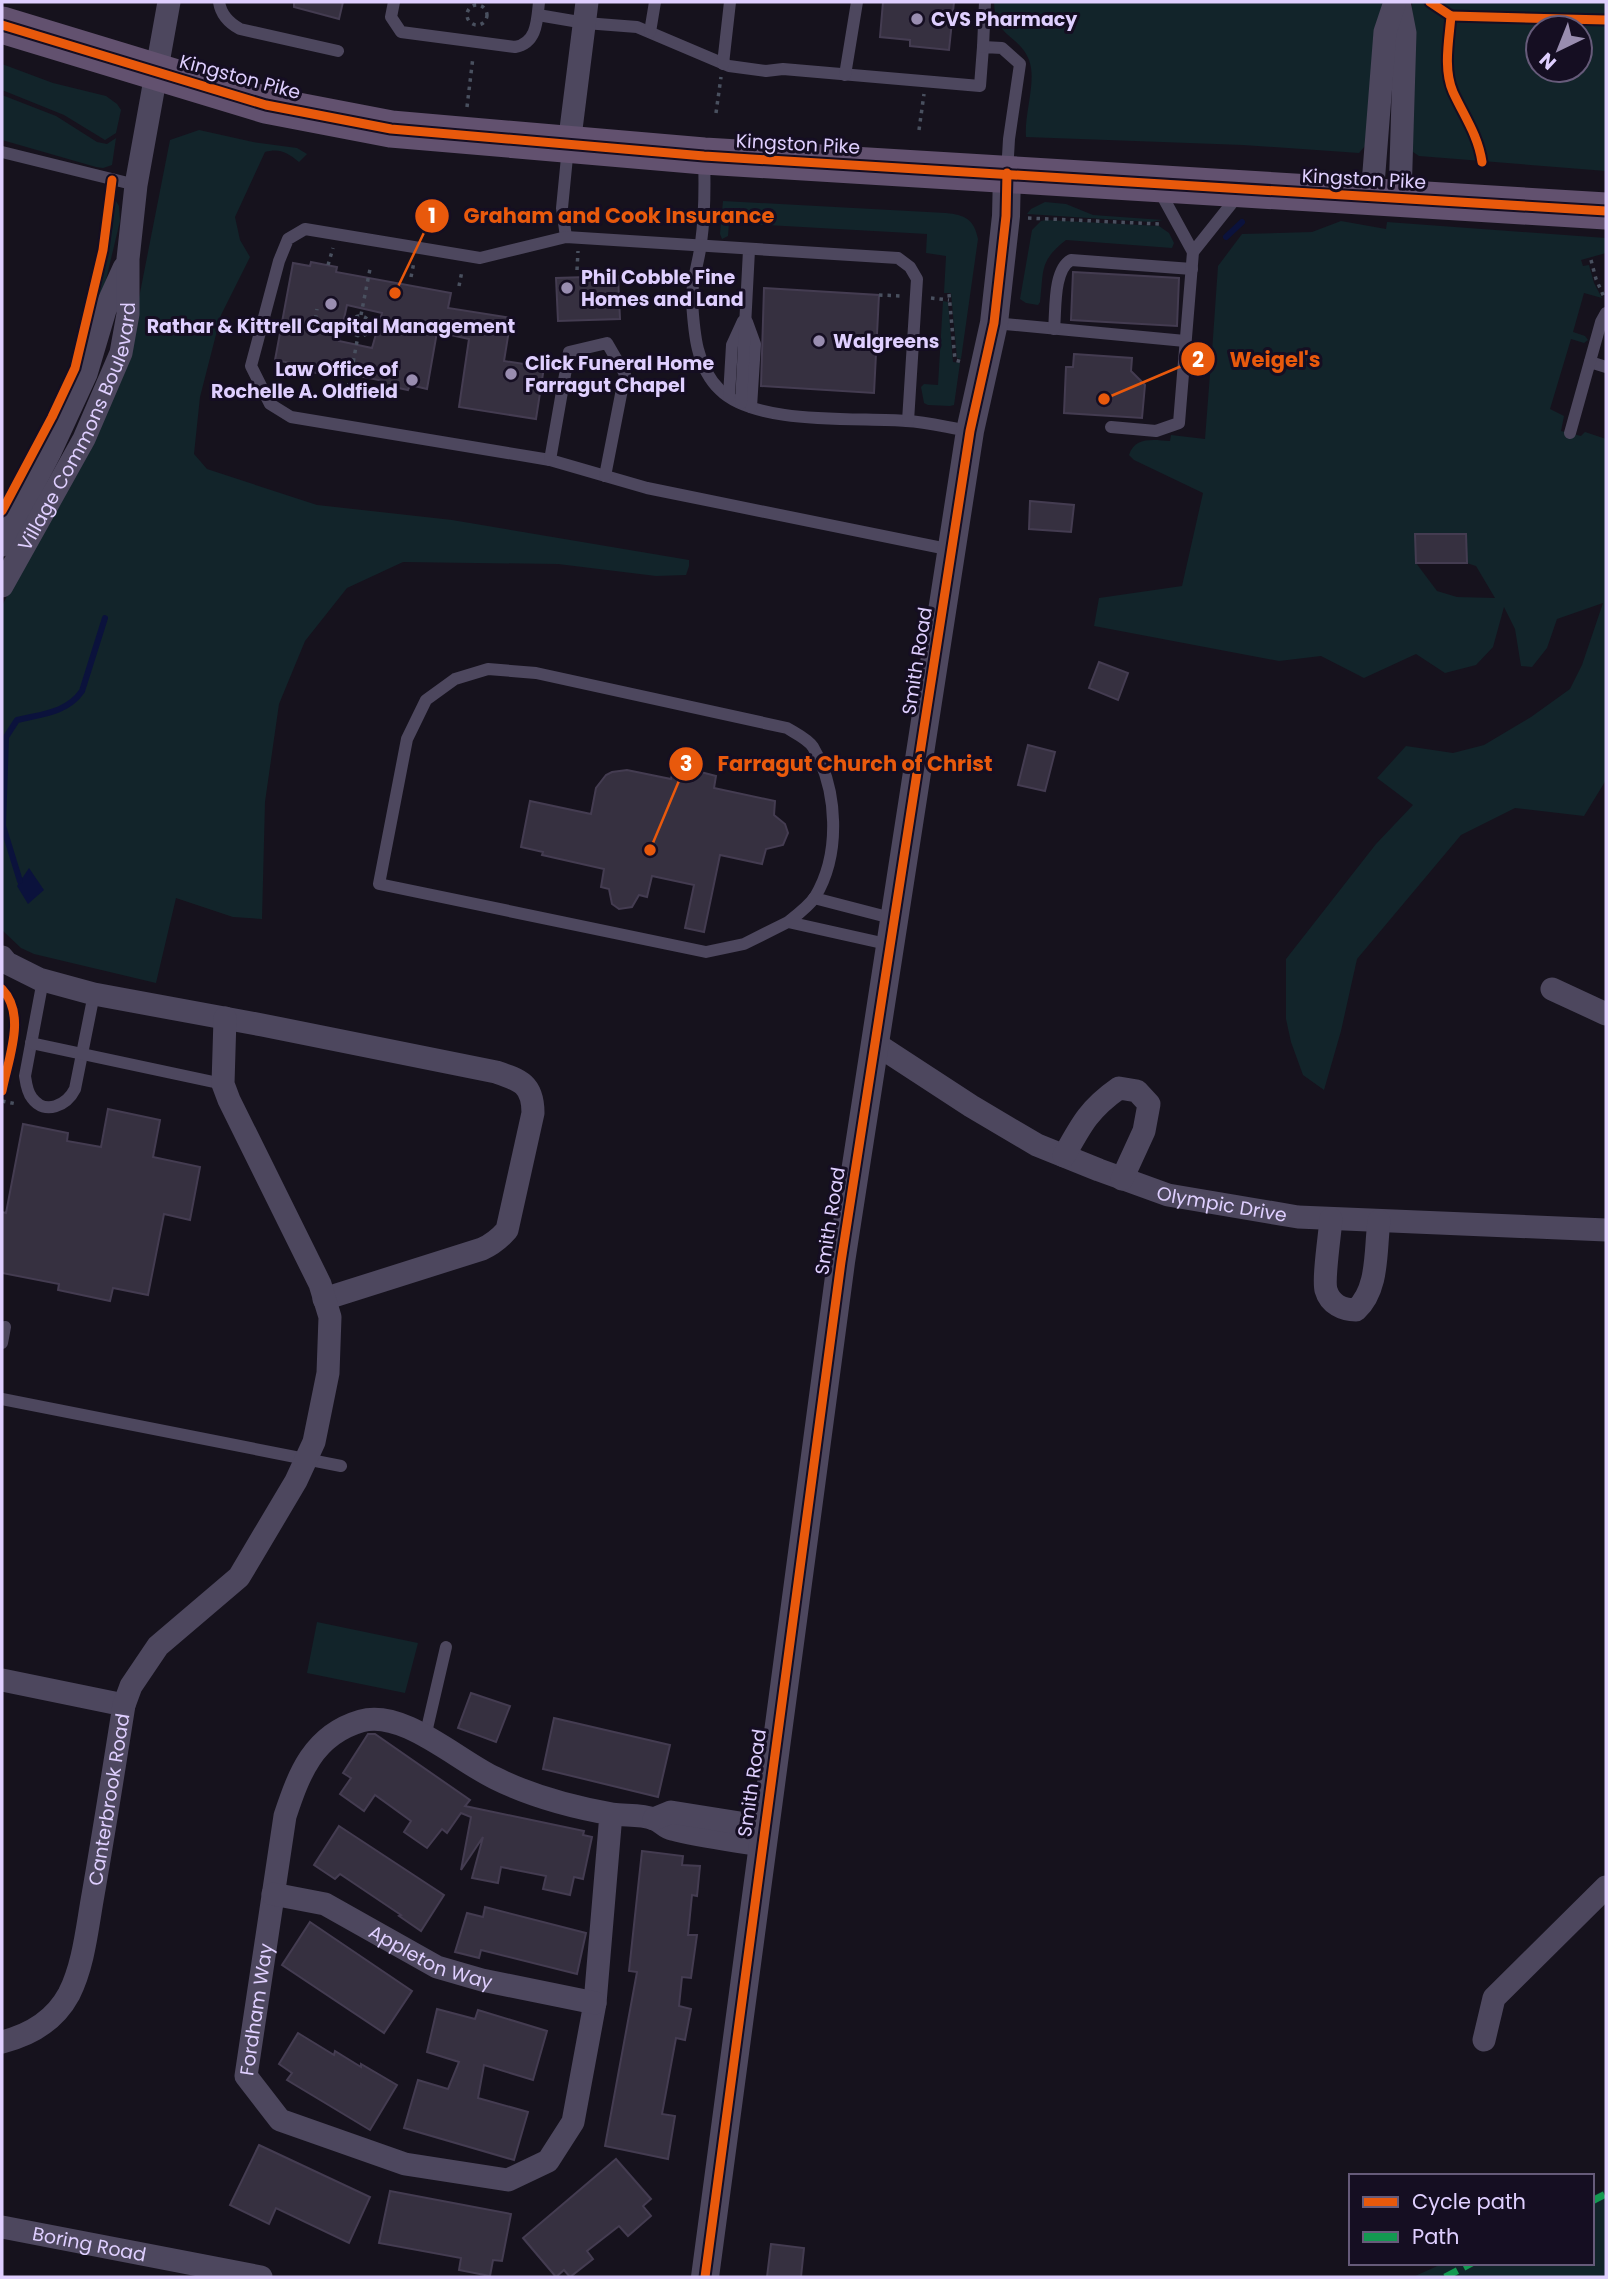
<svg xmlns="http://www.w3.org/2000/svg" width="1608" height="2279" font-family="Poppins,sans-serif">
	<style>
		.green { fill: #12242a; fill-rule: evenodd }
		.water { fill: #0b123c }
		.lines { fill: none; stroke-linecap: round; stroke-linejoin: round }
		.stream { stroke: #0b123c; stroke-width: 6 }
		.building { fill: #363040; stroke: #443c51; stroke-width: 2; fill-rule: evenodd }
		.path { stroke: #49505f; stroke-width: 3.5; stroke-dasharray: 3.5 5; stroke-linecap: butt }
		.service { stroke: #4d475e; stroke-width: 12 }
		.minor { stroke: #4d475e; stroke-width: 23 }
		.tertiary { stroke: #4d475e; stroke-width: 28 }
		.primary { stroke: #62516f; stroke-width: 37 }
		.quiet { stroke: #139951; stroke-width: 7; stroke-dasharray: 14 7; stroke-linecap: butt }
		.cycleway-casing { stroke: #150e22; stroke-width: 13 }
		.cycleway { stroke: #e8590c; stroke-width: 9 }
		.poi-dot { fill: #998db0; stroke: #150e22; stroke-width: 2.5 }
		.labels { text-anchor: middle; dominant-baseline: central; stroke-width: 6; stroke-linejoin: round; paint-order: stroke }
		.poi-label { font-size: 19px; font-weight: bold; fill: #dfcfff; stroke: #150e22; text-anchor: start }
		.street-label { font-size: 19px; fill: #dfcfff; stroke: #150e22 }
		.leader { fill: none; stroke: #e8590c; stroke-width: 2.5 }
		.callout-dot { fill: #e8590c; stroke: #150e22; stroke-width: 2.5 }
		.mark-label { font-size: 21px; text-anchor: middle; font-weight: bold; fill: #fff }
		.callout-label { font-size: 21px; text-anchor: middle; font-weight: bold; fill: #e8590c; stroke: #150e22; stroke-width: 6; stroke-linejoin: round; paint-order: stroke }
	</style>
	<rect width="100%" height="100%" fill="#16121d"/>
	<g class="green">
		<path d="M994,2H1383L1376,27L1365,146L1359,153L1243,145L1026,137C1024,114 1037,81 1029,60C1019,34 995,39 994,2Z"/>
		<path d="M1412,2H1606V171L1419,156L1413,152ZM1538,28H1580V70H1538Z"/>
		<polygon points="2,64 53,83 106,96 117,104 121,110 116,133 105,140 64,115 2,90"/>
		<polygon points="2,95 56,116 97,142 107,144 116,138 112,165 103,168 96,167 2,140"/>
		<path d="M199,130L253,142L297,148L307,154L299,162C287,152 279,148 265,152L235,217L240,240L250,257L221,315L200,397L194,454L207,469L317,505L452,520L689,560V566L686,575L656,576L558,564L403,562L347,588L305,641L279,704L265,802L262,919L233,917L176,898L156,983L34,954L21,948L2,930V606L127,359L170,140Z"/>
		<polygon points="114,198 119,206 120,221 105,284 84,366 60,409 83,357 113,225"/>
		<path d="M723,201L946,213C965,215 974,219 978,239L961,359L957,358L951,293H944L946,256L926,253L927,234L729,223L728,236L722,239L720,234Z"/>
		<polygon points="1045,202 1066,204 1093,215 1163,220 1151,222 1027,214 1031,209"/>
		<path d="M1046,220L1159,226L1169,233L1174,243L1172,248L1066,240C1039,261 1044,270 1040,302L1038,305L1026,303L1020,299L1032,230L1041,221Z"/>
		<path d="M1341,221L1386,229L1387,222L1606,238V253L1581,260L1583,266L1589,265L1594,283L1602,298L1584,293L1573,332L1585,336L1588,340L1584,343L1571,339L1550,409L1564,416L1561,431L1581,436L1585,432L1606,439V780L1584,816L1515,808L1461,835L1357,959L1341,1031L1324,1090L1303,1075L1291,1042L1286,1019V959L1376,844L1413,805L1377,778L1406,746L1453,753L1484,745L1531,717L1570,689L1582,665L1603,603L1557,619L1547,648L1532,667L1521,666L1515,629L1504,607L1493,647L1476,665L1445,673L1416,654L1364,678L1321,656L1279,661L1094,626L1099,598L1182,586L1203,493L1134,460L1129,455C1135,436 1154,440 1170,441L1171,435L1205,439L1211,361L1195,359L1193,354L1196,351L1212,352L1218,266L1242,234L1312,232ZM1466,534L1467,563L1476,566L1495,598L1457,597L1437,591L1416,563L1415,535Z"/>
		<polygon points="943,301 948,302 953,362 960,363 954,405 950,406 928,405 924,403 921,387 924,384 938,385"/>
		<polygon points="317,1622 418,1643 405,1693 307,1673"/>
		<polygon points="1606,2189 1606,2277 1413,2277 1444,2263 1592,2263 1592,2196"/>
	</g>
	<polygon class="water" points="29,868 44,890 28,904 17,886"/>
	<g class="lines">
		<g class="stream">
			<polyline points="1226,237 1242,222"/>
			<path d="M20,881L3,826L6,737L17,720C41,714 67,713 82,691L105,618"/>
		</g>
	</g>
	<g class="building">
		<polygon points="294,2 343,2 339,19 294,7"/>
		<polygon points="883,2 954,2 949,50 910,46 910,40 880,37"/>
		<path d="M311,262L337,267L336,272L451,293L448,308L511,318L504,361L544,367L536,419L459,407L469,339L437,332L427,389L410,385L408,390L384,385V381L318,368L317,373L308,371L291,368V363L275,360L293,263L310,266ZM347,305L382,313L372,348L339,341Z"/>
		<polygon points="1073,272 1179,278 1177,326 1071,320"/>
		<polygon points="618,276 620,319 558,321 556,278"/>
		<polygon points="764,288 879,295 874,393 761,386"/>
		<polygon points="1074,354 1132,358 1131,371 1145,385 1142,418 1064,413 1066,367 1073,367"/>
		<polygon points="1030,501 1074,505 1071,532 1029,529"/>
		<polygon points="1415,534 1466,534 1467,563 1416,563"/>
		<polygon points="1099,662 1128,673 1118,700 1089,688"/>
		<polygon points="1028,745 1055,752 1045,791 1018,785"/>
		<polygon points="674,765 716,776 714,788 775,801 774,815 785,824 788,833 783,845 766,849 762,864 720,855 704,932 685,928 694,885 652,876 647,897 639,895 632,907 619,909 612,904 609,889 601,887 604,869 542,855 543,852 521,847 530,801 591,814 596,788 606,775 612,772 627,770 671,779"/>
		<polygon points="108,1109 160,1120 153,1157 200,1167 190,1220 164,1214 148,1295 113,1288 110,1301 58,1290 59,1284 2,1273 2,1212 6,1213 23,1124 68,1133 67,1141 101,1147"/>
		<polygon points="471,1693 510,1706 496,1742 458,1728"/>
		<polygon points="554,1718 670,1745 658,1797 543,1769"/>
		<polygon points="368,1734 375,1734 470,1800 465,1806 584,1831 583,1835 592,1837 583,1879 574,1877 570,1895 543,1889 546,1876 501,1867 498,1883 472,1878 483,1837 461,1870 471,1817 461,1813 447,1833 442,1829 427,1848 404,1832 411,1821 375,1795 364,1811 340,1794 351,1778 343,1773"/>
		<polygon points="339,1826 444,1895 421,1931 399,1916 401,1915 340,1874 335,1879 314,1865"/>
		<polygon points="642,1851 683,1856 682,1865 700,1866 697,1896 692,1895 688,1935 697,1935 691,1978 682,1977 679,2006 691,2009 685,2040 676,2038 662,2114 675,2116 668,2159 605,2146 637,1972 629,1971"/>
		<polygon points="485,1907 586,1933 577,1974 481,1950 479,1958 455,1952 467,1913 483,1917"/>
		<polygon points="310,1922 412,1991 384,2033 282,1965"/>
		<polygon points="437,2009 475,2019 478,2010 547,2031 533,2080 484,2065 478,2098 528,2112 514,2160 404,2128 418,2080 448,2089 459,2062 427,2052"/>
		<polygon points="298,2033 334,2055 335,2051 361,2067 361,2064 397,2085 370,2130 287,2080 292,2073 279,2064"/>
		<polygon points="259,2145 370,2197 349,2243 276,2208 269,2224 230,2205"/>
		<polygon points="616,2159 651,2199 643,2206 651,2216 628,2236 619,2226 587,2251 593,2259 570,2277 564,2270 556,2277 523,2238"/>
		<polygon points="390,2191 511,2214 502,2261 493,2260 490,2276 459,2270 461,2258 379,2243"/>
		<polygon points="771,2244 804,2248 801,2277 767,2277"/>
	</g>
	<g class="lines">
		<g class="path">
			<circle cx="477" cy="15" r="10"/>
			<polyline points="467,107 473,57"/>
			<polyline points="716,113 721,77"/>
			<polyline points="919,130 924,94"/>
			<polyline points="1028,218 1160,224"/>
			<polyline points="1591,260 1596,279 1604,297"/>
			<polyline points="328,265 333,248"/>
			<polyline points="577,270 578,251"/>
			<polyline points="411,277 414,262"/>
			<polyline points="459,286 462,271"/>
			<polyline points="949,294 955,360 962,362"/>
			<polyline points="879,295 902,296"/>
			<polyline points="931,298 949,300"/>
			<polyline points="361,315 370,269"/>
			<circle cx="360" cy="326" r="10"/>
			<polyline points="316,321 351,325"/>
			<polyline points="314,327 317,309"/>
			<polyline points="305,387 308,371"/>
			<polyline points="347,395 358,336"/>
			<polyline points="2,1101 17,1104"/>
		</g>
		<g class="service">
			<path d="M219,2C221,15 229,23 240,29L338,51"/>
			<path d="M394,2L391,17L401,32L515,47C537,43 537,21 539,2"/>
			<polyline points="538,15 585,23 637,27 729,66 766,71 783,69 980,86 983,47 1002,48 1020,64 1009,139 1007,173"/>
			<polyline points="650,32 655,2"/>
			<polyline points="983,47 985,2"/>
			<polyline points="723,64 730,2"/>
			<polyline points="845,75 857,2"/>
			<polyline points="2,152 136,185"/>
			<path d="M704,157C705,186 705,214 701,243C699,262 691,282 692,301C694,332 696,367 720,390C756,426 859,417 906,421C928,422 949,428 970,431"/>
			<polyline points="1158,188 1193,252"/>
			<polyline points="566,237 562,208 568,147"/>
			<polyline points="747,322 755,344 751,407"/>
			<polyline points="994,323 1185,341"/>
			<path d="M1054,329C1056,310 1053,270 1071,260L1192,269"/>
			<polyline points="1590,362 1606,367"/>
			<polyline points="729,396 732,345 743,321"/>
			<polyline points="741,403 749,250"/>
			<polyline points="908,421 917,279 910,267 898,258 566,237 480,258 305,229 288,239 279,261 251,366 270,404 291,417 550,460 647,488 952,550"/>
			<polyline points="1111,427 1156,431 1179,423 1193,252 1240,193"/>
			<polyline points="1570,433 1601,322 1606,313"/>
			<polyline points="550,460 569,352 607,343 625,374 605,476"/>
			<polyline points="814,898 895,919"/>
			<path d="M788,922C797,915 808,907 815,897C841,854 838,790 813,747C808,739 795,733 787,728L536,673L488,669L455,679L426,700L407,739L379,884L706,952L744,944L788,922L891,945"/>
			<path d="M43,980L25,1076C26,1083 27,1092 32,1098C45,1116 67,1105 75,1089L94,994"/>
			<polyline points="31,1043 223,1084"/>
			<polyline points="2,1343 5,1327"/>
			<polyline points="2,1399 341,1466"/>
			<polyline points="425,1737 446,1647"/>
		</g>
		<g class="minor">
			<polyline points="1399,2 1405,33 1400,198"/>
			<polyline points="569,145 587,2"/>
			<polyline points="1372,197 1385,32 1395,2"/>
			<polyline points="2,545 50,452 86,374 105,310 124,268"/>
			<path id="s1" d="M2,586L84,439L121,353L128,314V259L136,185L169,2"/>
			<path d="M2,957L7,963L39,979L94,994L262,1025L496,1072C520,1080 533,1084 533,1113L507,1230C500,1238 493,1244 482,1249L324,1299"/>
			<polyline points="1552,989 1606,1014"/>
			<path id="s2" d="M876,1044L971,1106L1037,1145L1099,1170L1168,1195L1298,1217L1606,1230"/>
			<path d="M1064,1156C1081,1125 1089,1109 1119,1088L1137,1091L1149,1104L1144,1131L1122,1179"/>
			<path d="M1331,1219C1330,1233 1323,1279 1326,1290C1330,1304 1343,1310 1356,1310C1379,1289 1375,1251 1379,1221"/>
			<polyline points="2,1680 124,1705"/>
			<path id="s3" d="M611,1814L595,2003L573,2122L548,2161L508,2180L405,2164L280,2120L246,2076L285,1816C299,1774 313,1735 361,1721C403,1709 457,1760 495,1778C531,1796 572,1807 612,1814C625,1816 641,1814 654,1819C661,1821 665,1828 672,1829C701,1837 732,1840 762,1845"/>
			<polyline points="654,1819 671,1812 764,1827"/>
			<path id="s4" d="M273,1894L325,1904L437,1967L482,1980L595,2003"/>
			<polyline points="1484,2040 1494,1998 1606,1887"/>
			<path id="s5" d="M2,2042C30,2035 55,2020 69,1994C84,1964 87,1928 93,1895C104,1832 114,1768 124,1705L131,1686L158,1646L239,1577L296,1481L314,1442L328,1373L330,1317L320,1284L229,1100L223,1084L225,1018"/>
			<path id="s6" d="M2,2227L261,2277"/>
		</g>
		<polyline class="tertiary" points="705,2277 841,1262 970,431 994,323 1006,216 1007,173"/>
		<polyline class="primary" points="2,25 266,105 391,129 704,156 1606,211"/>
		<g class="quiet">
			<polyline points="1592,2201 1606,2194"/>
			<polyline points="1445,2277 1472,2263"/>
		</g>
		<defs>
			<g id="cycleway">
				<path d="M1430,2L1451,16C1449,40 1443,69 1453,92C1464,116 1478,135 1482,162"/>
				<polyline points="1451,16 1606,20"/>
				<polyline points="2,25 266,105 391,129 704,156 1606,211"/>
				<polyline points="2,511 52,417 75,368 103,250 112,180"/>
				<path d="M2,989C27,1015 8,1059 2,1091"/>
				<polyline points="705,2277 841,1262 970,431 994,323 1006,216 1007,173"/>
			</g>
		</defs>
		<use href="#cycleway" class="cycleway-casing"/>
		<use href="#cycleway" class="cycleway"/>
	</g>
	<g class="poi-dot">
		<circle cx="917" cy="19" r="7"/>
		<circle cx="567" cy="288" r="7"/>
		<circle cx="331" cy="304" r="7"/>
		<circle cx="819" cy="341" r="7"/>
		<circle cx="511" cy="374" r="7"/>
		<circle cx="412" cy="380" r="7"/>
	</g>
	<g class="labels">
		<g class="poi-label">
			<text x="931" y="19">CVS Pharmacy</text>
			<text x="581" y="277">Phil Cobble Fine<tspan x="581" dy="22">Homes and Land</tspan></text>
			<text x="331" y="326" text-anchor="middle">Rathar &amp; Kittrell Capital Management</text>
			<text x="833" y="341">Walgreens</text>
			<text x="525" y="363">Click Funeral Home<tspan x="525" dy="22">Farragut Chapel</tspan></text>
			<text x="398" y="369" text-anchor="end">Law Office of<tspan x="398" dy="22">Rochelle A. Oldfield</tspan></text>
		</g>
		<g class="street-label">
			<text transform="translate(240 77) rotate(15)">Kingston Pike</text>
			<text transform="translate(798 144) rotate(3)">Kingston Pike</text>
			<text transform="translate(1364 179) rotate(3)">Kingston Pike</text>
			<text stroke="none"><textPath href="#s1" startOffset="178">Village Commons Boulevard</textPath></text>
			<text transform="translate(917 661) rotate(-81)">Smith Road</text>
			<text stroke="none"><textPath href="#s2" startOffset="385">Olympic Drive</textPath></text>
			<text transform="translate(830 1221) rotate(-81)">Smith Road</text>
			<text transform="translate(752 1783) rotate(-82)">Smith Road</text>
			<text stroke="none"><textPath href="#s5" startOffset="284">Canterbrook Road</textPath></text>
			<text stroke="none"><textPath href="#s4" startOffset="172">Appleton Way</textPath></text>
			<text stroke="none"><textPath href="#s3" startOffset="761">Fordham Way</textPath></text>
			<text stroke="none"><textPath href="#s6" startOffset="89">Boring Road</textPath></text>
		</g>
	</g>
	<path class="leader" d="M395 293L432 216M1104 399L1198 359M650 850L686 764"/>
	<g class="callout-dot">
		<circle cx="395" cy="293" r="7"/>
		<circle cx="1104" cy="399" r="7"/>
		<circle cx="650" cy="850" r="7"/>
		<circle cx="432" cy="216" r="18"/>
		<circle cx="1198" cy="359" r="18"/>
		<circle cx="686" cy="764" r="18"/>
	</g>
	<g class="mark-label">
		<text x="432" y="223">1</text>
		<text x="1198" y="367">2</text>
		<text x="686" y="771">3</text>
	</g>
	<g class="callout-label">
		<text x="619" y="223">Graham and Cook Insurance</text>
		<text x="1275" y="367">Weigel's</text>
		<text x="855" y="771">Farragut Church of Christ</text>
	</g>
	<rect width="1608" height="2279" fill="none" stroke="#dfcfff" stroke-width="7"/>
	<rect x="1349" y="2174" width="245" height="91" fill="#150e22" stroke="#665b7a" stroke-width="2"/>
	<rect x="1363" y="2197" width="35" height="10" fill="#e8590c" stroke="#665b7a" stroke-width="2"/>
	<text x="1412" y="2209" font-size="21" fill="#dfcfff">Cycle path</text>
	<rect x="1363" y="2232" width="35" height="10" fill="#139951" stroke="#665b7a" stroke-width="2"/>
	<text x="1412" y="2244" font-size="21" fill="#dfcfff">Path</text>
	<g transform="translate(1559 49) rotate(223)"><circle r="33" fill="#150e22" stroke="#665b7a" stroke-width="2"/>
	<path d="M0-5L12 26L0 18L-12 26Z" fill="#998db0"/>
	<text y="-10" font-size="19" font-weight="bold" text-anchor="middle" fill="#dfcfff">N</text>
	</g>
</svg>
